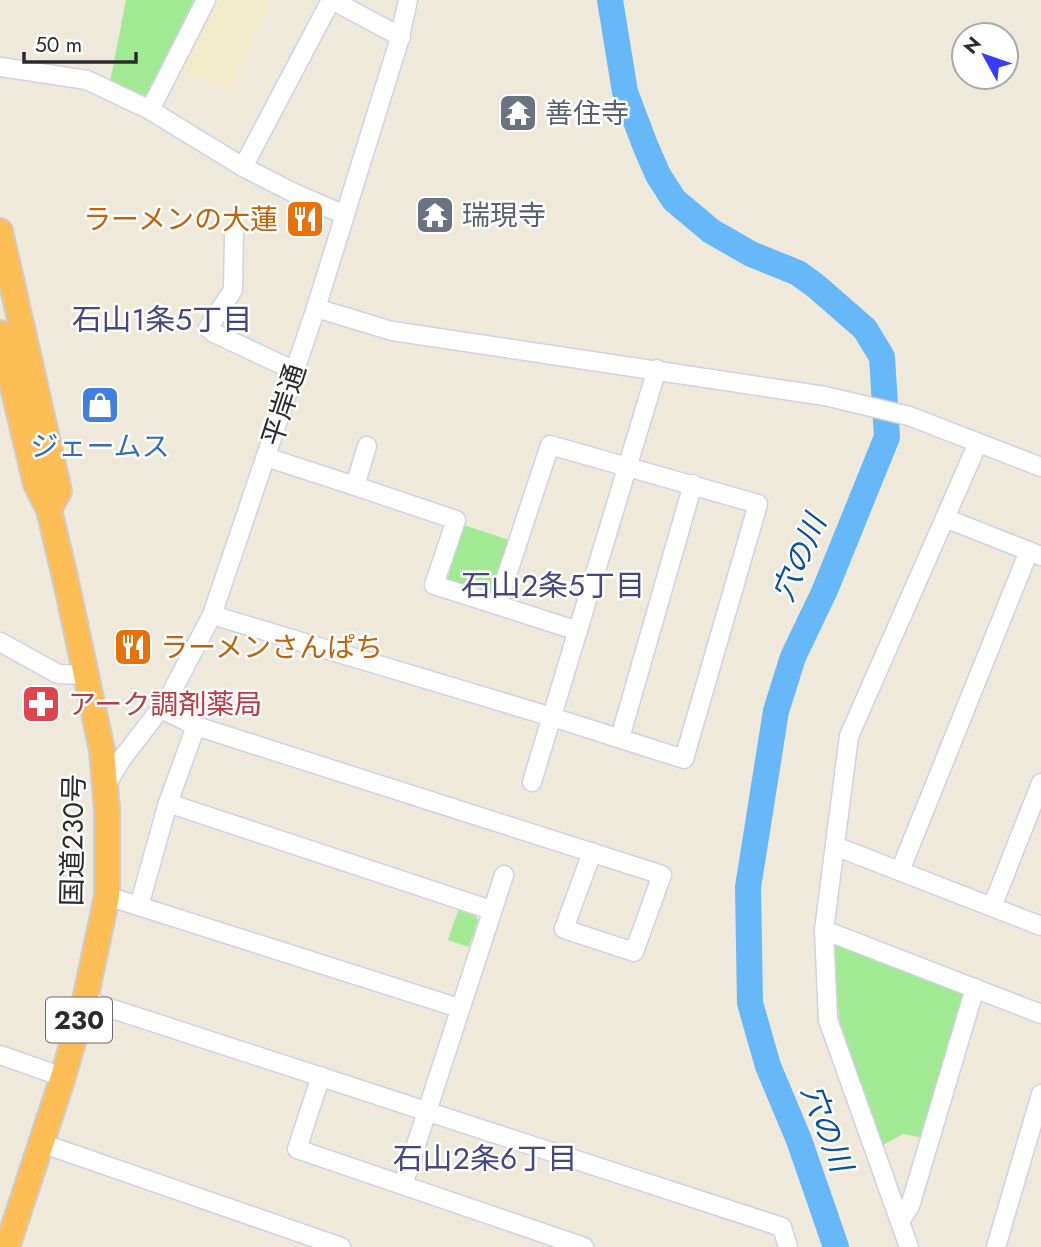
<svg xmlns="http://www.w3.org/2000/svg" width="1041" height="1247" font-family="Jost,'Noto Sans JP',sans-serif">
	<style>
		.education { fill: #f1ebc9 }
		.green { fill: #a1e993 }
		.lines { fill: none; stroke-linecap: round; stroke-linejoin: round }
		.river { stroke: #66b8f9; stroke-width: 26 }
		.minor-casing { stroke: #d1d1e5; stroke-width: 21 }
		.highway-casing { stroke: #ccc; stroke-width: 28 }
		.minor { stroke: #fff; stroke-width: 18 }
		.highway { stroke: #ffbd55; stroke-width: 24 }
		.labels { text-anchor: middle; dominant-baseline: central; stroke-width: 5; stroke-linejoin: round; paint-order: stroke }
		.shield { fill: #fff; stroke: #6b6b6b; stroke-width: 2 }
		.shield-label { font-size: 26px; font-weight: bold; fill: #2b2b2b }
		.worship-label { font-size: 28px; fill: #5b616d; stroke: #fff; text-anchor: start }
		.food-label { font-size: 28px; fill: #c56008; stroke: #fff; text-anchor: end }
		.street-label { font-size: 28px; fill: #2b2b2b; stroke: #fff }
		.shop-label { font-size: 28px; fill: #366cbe; stroke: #fff }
		.health-label { font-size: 28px; fill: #be3a42; stroke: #fff; text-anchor: start }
		.neighbourhood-label { font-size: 30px; fill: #47477f; stroke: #fff }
		.water-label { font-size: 30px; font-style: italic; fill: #0251a7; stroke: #fff }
	</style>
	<rect width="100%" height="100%" fill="#eee9db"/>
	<polygon class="education" points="208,0 272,0 230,92 176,68"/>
	<g class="green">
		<polygon points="126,0 194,0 147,95 141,97 110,82"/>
		<polygon points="464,525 512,541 494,595 447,580"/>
		<polygon points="459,908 474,913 478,920 469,947 448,940"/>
		<polygon points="833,942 964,990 965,997 924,1138 903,1134 881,1146 839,1019"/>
	</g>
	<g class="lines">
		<polyline class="river" points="610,0 625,92 645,145 658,175 674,200 711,231 751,254 798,273 817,287 865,329 882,357 887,437 825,590 793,657 776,711 748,887 750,1003 768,1066 799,1140 836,1247"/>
		<defs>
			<g id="minor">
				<polyline points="332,0 401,37"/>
				<polyline points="0,67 87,80 150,110 243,167 331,0"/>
				<polyline points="150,110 206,0"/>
				<polyline points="243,167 294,193 345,215"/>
				<polyline points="234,234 233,290 208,328 214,333 295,371"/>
				<polyline points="316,308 392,331 825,396 909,416 1041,467"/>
				<polyline points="266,457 355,486 367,446"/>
				<polyline points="355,486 456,520 434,585 497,605"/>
				<polyline points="945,518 1041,556"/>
				<polyline points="212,615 552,717 684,759 758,504 550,445 497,605 578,631"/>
				<polyline points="0,642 58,674 86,675"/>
				<polyline points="196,726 662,875 634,952 564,929 592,852"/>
				<polyline points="620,738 693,484"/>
				<polyline points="532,782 657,369"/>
				<polyline points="106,785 121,760 168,699 212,615 316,308 399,41 408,0"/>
				<polyline points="168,803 491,910"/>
				<polyline points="835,846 1041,926"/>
				<polyline points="900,871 1029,551"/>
				<polyline points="107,896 459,1008"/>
				<polyline points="139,906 168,803 196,726 161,709"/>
				<polyline points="992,907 1041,783"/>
				<polyline points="824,930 1041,1014"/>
				<polyline points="85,1000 782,1227 788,1247"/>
				<polyline points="0,1055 63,1077"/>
				<polyline points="321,1076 297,1149 584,1247"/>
				<polyline points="41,1143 341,1247"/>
				<polyline points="403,1185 504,875"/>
				<polyline points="900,1221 910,1206 975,988"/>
				<polyline points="909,1247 828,1020 824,930 849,736 978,443"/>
				<polyline points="996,1247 1041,1094"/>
			</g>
			<g id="highway">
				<polyline points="0,231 59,491 49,510"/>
				<polyline points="0,333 36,484 49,510 65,577 102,750 107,809 107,896 85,1000 63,1077 7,1247"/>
			</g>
		</defs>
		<use href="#minor" class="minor-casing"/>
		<use href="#highway" class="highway-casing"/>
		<use href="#minor" class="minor"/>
		<use href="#highway" class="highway"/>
	</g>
	<defs>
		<symbol id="temple-square" viewBox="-11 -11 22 22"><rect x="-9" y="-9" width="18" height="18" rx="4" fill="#6b7280" stroke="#fff"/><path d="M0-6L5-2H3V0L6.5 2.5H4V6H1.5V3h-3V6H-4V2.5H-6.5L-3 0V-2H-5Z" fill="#fff"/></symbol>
		<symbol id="restaurant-square" viewBox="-11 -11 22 22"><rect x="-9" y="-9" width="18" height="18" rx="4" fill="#e8710a" stroke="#fff"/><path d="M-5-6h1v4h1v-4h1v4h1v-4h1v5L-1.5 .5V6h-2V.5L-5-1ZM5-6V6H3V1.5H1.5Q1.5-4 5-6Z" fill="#fff"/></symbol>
		<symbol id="shop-square" viewBox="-11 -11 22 22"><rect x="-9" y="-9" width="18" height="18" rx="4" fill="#3f7fe0" stroke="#fff"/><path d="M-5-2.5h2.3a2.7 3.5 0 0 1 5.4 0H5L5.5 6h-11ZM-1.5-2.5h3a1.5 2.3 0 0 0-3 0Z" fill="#fff"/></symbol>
		<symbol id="pharmacy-square" viewBox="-11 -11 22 22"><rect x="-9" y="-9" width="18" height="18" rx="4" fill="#e0444e" stroke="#fff"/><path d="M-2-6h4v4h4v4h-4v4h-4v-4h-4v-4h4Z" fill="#fff"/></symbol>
	</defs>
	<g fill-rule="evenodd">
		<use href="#temple-square" x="496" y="91" width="44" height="44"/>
		<use href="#temple-square" x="413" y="193" width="44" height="44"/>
		<use href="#restaurant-square" x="283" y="197" width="44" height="44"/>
		<use href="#shop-square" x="78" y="383" width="44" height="44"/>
		<use href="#restaurant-square" x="111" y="625" width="44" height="44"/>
		<use href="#pharmacy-square" x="19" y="682" width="44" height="44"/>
	</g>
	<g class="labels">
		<rect class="shield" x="46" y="997.5" width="66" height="45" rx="5"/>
		<g class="shield-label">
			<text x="79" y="1020">230</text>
		</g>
		<g class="worship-label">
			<text x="545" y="113">善住寺</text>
			<text x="462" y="215">瑞現寺</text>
		</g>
		<g class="food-label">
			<text x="278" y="219">ラーメンの大蓮</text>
			<text x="160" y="647" text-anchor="start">ラーメンさんぱち</text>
		</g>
		<g class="street-label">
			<text transform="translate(284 405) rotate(-72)">平岸通</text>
			<text transform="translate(73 840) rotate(-89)">国道230号</text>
		</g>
		<g class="shop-label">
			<text x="100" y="446">ジェームス</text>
		</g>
		<g class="health-label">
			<text x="68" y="704">アーク調剤薬局</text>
		</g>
		<g class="neighbourhood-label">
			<text x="162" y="319">石山1条5丁目</text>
			<text x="553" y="585">石山2条5丁目</text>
			<text x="485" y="1158">石山2条6丁目</text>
		</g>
		<g class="water-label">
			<text transform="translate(799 558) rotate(-67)">穴の川</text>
			<text transform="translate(827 1128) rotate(69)">穴の川</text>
		</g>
	</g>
	<g transform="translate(985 56) rotate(310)"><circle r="33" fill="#ffffff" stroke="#aaaaaa" stroke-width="2"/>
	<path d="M0-5L12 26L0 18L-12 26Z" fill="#373aff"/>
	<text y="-10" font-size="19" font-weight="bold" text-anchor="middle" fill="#2b2b2b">N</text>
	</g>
	<path d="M24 52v10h112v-10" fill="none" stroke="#2b2b2b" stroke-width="3.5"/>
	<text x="35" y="52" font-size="21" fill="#2b2b2b" stroke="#ffffff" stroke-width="5" paint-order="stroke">50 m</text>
</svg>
